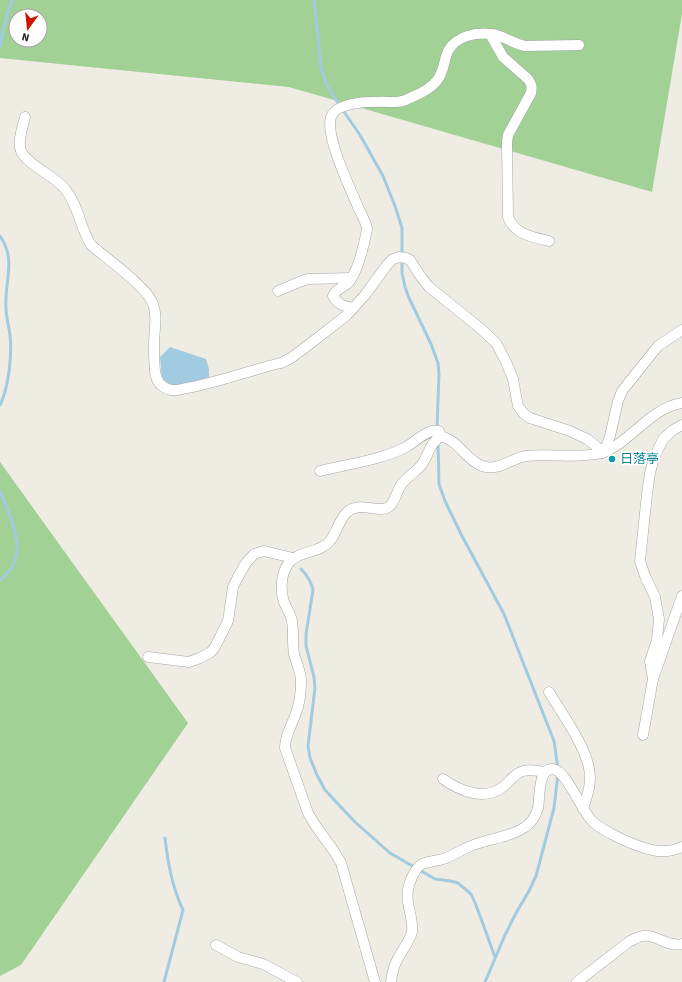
<svg xmlns="http://www.w3.org/2000/svg" width="682" height="982" font-family="'Source Sans 3','Noto Sans TC',sans-serif">
	<style>
		.forest { fill: #a1d195; fill-rule: evenodd }
		.water { fill: #a1cbe0 }
		.lines { fill: none; stroke-linecap: round; stroke-linejoin: round }
		.stream { stroke: #a1cbe0; stroke-width: 3 }
		.minor-casing { stroke: #a5a5a5; stroke-width: 11 }
		.minor { stroke: #fff; stroke-width: 10 }
		.culture-dot { fill: #0f9aa8; stroke: #fff; stroke-width: 1.5 }
		.labels { text-anchor: middle; dominant-baseline: central; stroke-width: 3.5; stroke-linejoin: round; paint-order: stroke }
		.culture-label { font-size: 13px; fill: #0d838f; stroke: #fff; text-anchor: start }
	</style>
	<rect width="100%" height="100%" fill="#efede3"/>
	<g class="forest">
		<path d="M0,0H682V14L652,192L289,87L0,58ZM16,16H40V40H16Z"/>
		<polygon points="0,462 188,723 21,965 0,976"/>
	</g>
	<polygon class="water" points="170,347 206,359 209,369 209,377 182,386 172,386 162,379 160,357"/>
	<g class="lines">
		<g class="stream">
			<polyline points="314,0 321,67 326,83 336,100 360,135 383,176 395,206 402,228 402,273 405,287 409,298 431,344 438,363 439,374 437,428"/>
			<polyline points="0,47 3,30 12,0"/>
			<path d="M0,236C17,260 4,282 6,308C6,317 9,326 10,335C12,355 9,387 0,405"/>
			<polyline points="438,442 439,484 445,501 462,536 504,614 554,741 558,769"/>
			<path d="M0,491C11,519 32,557 0,580"/>
			<path d="M301,569C308,576 311,581 313,590L306,634V646L314,677L315,688L308,746L310,758L317,775L325,790L355,822L390,853L435,879L450,881L458,883L471,894L476,905L495,957"/>
			<path d="M164,982L183,910C172,887 168,863 165,838"/>
			<polyline points="485,982 505,935 516,913 529,891 536,876 554,808 558,774"/>
		</g>
		<defs>
			<g id="minor">
				<path d="M490,34L503,57L528,79C532,84 532,87 531,93L508,135L507,142L508,217C514,234 532,237 549,241"/>
				<path d="M25,117C23,127 17,141 21,151C27,165 55,176 65,189C79,206 80,228 91,245C106,258 147,287 153,304C158,317 154,330 154,343C154,352 154,362 155,371C156,381 161,388 171,390C178,391 185,388 192,387C222,381 251,370 281,363L291,358L311,343L347,315L365,295L387,265L393,259L399,257L406,258L410,260L421,277L429,287L480,328L496,343L506,362L513,379L518,406L524,414L530,418L570,431L587,439L596,446L602,453C631,442 650,408 682,403"/>
				<polyline points="278,291 299,282 308,279 351,278"/>
				<path d="M353,308C344,306 338,305 333,296C336,288 344,288 349,282C359,269 364,245 367,229C366,221 361,214 358,207C350,188 325,136 331,117C337,99 381,102 396,102C401,102 406,100 410,98C420,94 432,88 438,79C444,71 444,60 448,51C456,36 476,32 491,34C503,35 513,44 525,46L579,45"/>
				<path d="M320,471C347,464 382,460 406,447C415,442 428,428 439,431L441,436"/>
				<polyline points="148,657 189,662 200,658 211,652 215,647 228,621 233,587 239,575 246,563 254,554 264,551 293,558"/>
				<polyline points="653,679 650,661 657,640 659,619 655,597 645,576 640,561 647,494 650,473 654,458 663,439 673,430 682,425"/>
				<path d="M549,692C562,714 591,752 590,779C590,789 586,800 583,809"/>
				<polyline points="643,735 653,679 682,596"/>
				<path d="M443,779C460,791 486,802 504,786C510,781 515,773 523,771C530,769 538,771 545,772"/>
				<polyline points="216,945 238,957 263,964 297,982"/>
				<path d="M375,982L341,863C332,845 317,831 308,813L285,748C285,735 292,725 296,713C300,703 301,691 301,681C301,671 296,663 294,654C292,644 294,632 292,621C291,614 286,608 284,602C280,590 281,574 288,564C298,550 319,554 330,541C337,532 339,520 347,512C360,500 380,515 390,506C395,501 397,491 401,485C407,476 417,472 423,463C429,453 430,443 441,436C459,441 466,460 482,466C498,472 512,458 526,456C551,453 577,459 602,453L607,445L610,436L618,401L622,391L658,346L682,330"/>
				<path d="M391,982C392,972 395,962 401,953C405,946 410,940 412,932C414,918 405,904 408,890C409,882 415,868 422,864C430,861 438,861 446,858C456,854 466,847 476,844C492,838 511,837 525,827C531,823 536,815 538,808C540,798 538,767 553,769C567,771 581,810 592,821C605,833 635,846 652,850C662,852 673,851 682,847"/>
				<path d="M577,982L630,941C633,940 636,938 639,937C653,931 667,948 682,944"/>
			</g>
		</defs>
		<use href="#minor" class="minor-casing"/>
		<use href="#minor" class="minor"/>
	</g>
	<circle class="culture-dot" cx="612" cy="459" r="4"/>
	<g class="labels">
		<g class="culture-label">
			<text x="620" y="459">日落亭</text>
		</g>
	</g>
	<g transform="translate(28 28) rotate(195)"><circle r="19" fill="#ffffff" stroke="#a5a5a5"/>
	<path d="M0-3L7 15L0 10L-7 15Z" fill="#cb1500"/>
	<text y="-6" font-size="11" font-weight="bold" text-anchor="middle" fill="#1e1e1e">N</text>
	</g>
</svg>
